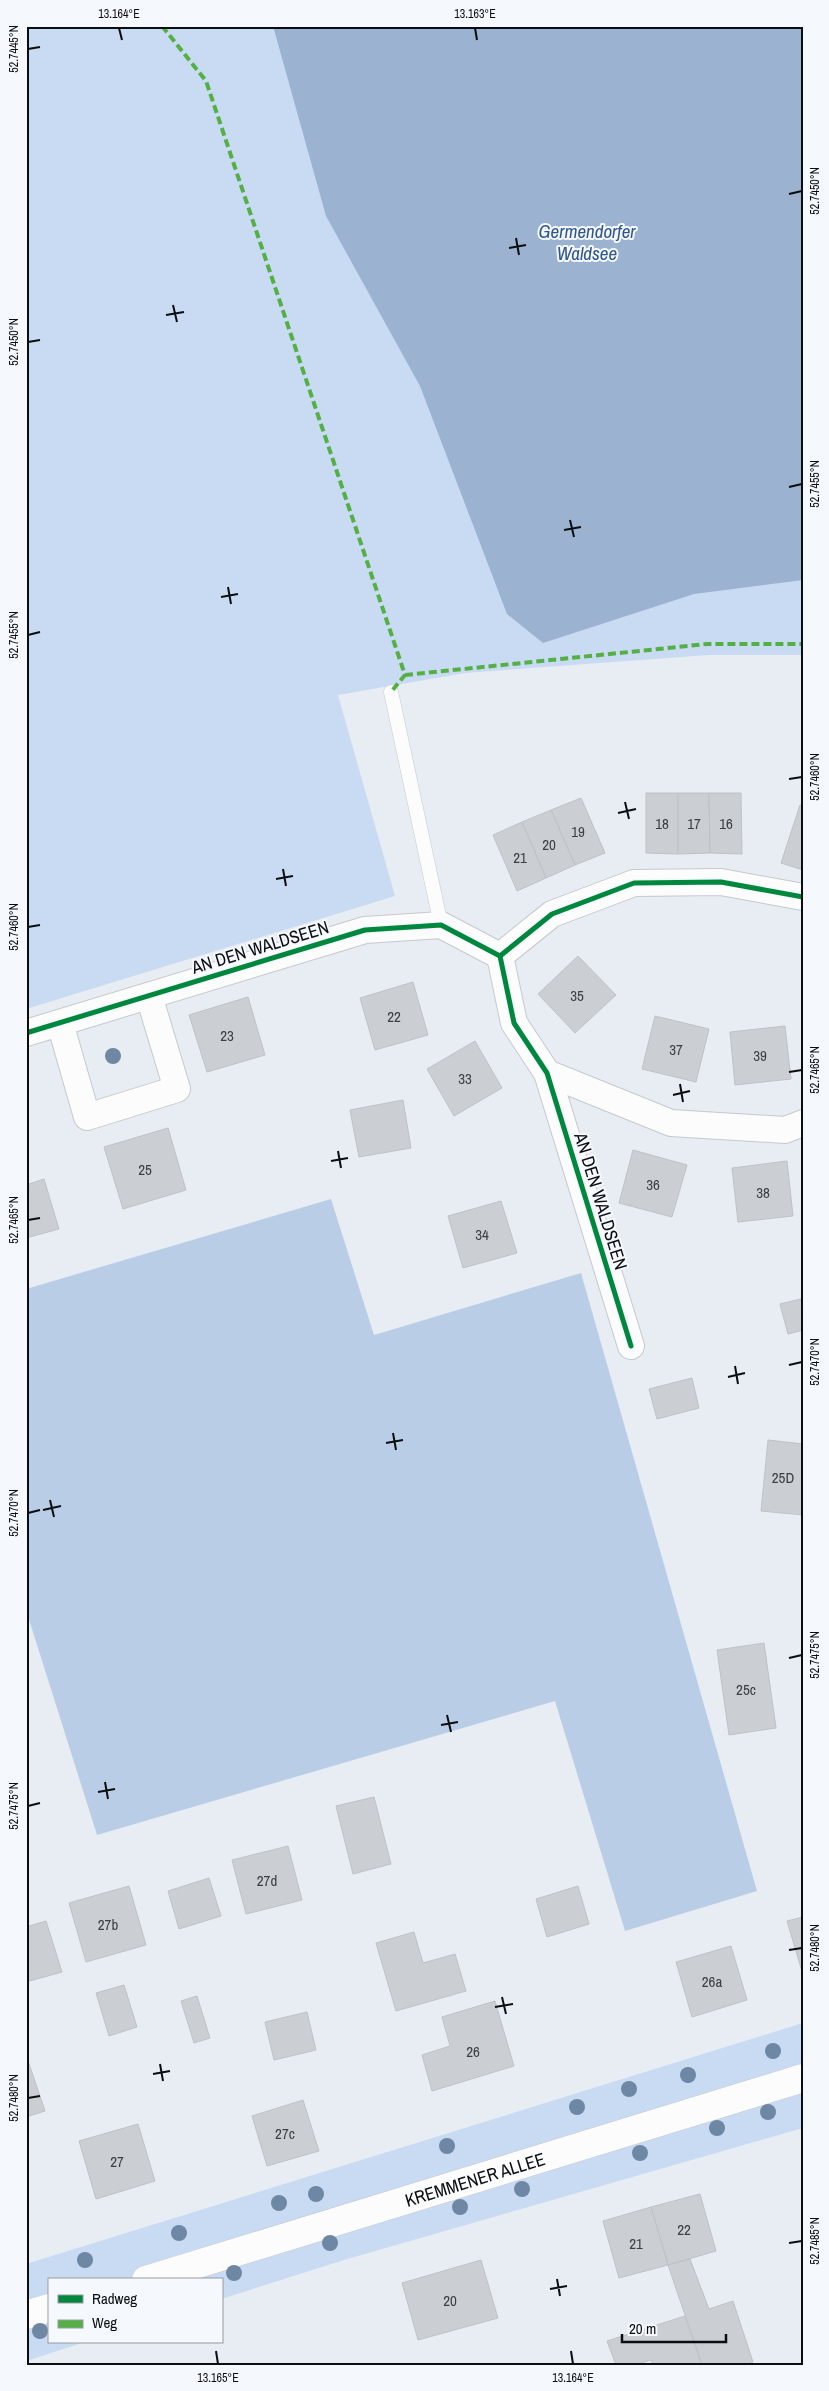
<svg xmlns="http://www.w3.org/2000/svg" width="829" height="2391" font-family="'Archivo Narrow',sans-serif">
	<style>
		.green { fill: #c9daf3 }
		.forest { fill: #bacde7 }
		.water { fill: #9cb2d1 }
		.building { fill: #cbcfd4; stroke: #bec2c6 }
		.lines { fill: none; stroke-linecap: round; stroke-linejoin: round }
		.lane-casing { stroke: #c5c9ce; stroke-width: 15 }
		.street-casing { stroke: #c5c9ce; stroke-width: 28 }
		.secondary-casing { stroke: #c5c9ce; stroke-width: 29 }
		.lane { stroke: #fcfcfd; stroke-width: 14 }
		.street { stroke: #fcfcfd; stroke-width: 26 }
		.secondary { stroke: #fcfcfd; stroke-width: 28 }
		.quiet { stroke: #54b044; stroke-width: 4; stroke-dasharray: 8 4; stroke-linecap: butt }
		.cycleway-casing { stroke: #f5f8fd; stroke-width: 8 }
		.cycleway { stroke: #00873e; stroke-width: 5 }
		.tree { fill: #6e87a5 }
		.ticks { fill: none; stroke: #0b0e11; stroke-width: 2 }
		.labels { text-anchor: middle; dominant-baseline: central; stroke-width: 4; stroke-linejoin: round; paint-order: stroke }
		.number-label { font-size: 15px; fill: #3b3e42 }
		.street-label { font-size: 18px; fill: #0b0e11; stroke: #f5f8fd }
		.water-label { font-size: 19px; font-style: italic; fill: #2f568d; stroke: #f5f8fd }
		.neatline { fill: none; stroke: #0b0e11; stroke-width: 2 }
		.ticks-label { font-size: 12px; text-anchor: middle; fill: #0b0e11 }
	</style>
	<rect width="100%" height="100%" fill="#e8edf3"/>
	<g class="green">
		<polygon points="26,26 803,26 803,655 709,655 465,673 338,695 395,896 26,1009"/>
		<polygon points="803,2023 803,2128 344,2260 221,2299 221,2280 49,2280 49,2342 85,2342 26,2361 26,2264"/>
	</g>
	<polygon class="forest" points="331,1199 374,1335 581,1273 757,1891 625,1931 555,1701 97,1835 26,1610 26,1289"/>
	<polygon class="water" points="273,26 803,26 803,580 694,594 543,643 507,614 420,386 326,216"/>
	<g class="building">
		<polygon points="646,793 678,793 678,854 646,853"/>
		<polygon points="678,793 709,793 710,853 678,854"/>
		<polygon points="709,793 741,793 742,854 710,853"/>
		<polygon points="581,798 605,853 575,865 551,810"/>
		<polygon points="800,805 803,806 803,870 781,863"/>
		<polygon points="551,810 575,865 546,878 522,822"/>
		<polygon points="522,822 546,878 517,891 493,835"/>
		<polygon points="578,956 616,995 575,1033 538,994"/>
		<polygon points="413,982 428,1035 375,1050 360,998"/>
		<polygon points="248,997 265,1055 207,1072 189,1015"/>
		<polygon points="655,1016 709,1029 696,1082 642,1069"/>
		<polygon points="785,1026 791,1079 735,1085 730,1032"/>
		<polygon points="475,1041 502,1088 454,1116 427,1069"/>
		<polygon points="403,1100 411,1148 359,1157 350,1110"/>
		<polygon points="168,1128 186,1190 123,1209 104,1147"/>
		<polygon points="633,1150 687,1165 672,1217 619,1203"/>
		<polygon points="787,1161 793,1216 738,1222 732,1168"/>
		<polygon points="44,1179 59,1229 26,1238 26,1185"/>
		<polygon points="501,1201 517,1253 463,1268 448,1216"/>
		<polygon points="801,1299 803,1330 788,1334 780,1304"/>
		<polygon points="692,1378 699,1408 657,1419 649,1389"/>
		<polygon points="768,1440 803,1444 803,1515 761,1511"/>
		<polygon points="764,1643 776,1728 729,1735 717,1650"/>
		<polygon points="374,1797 391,1864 353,1874 336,1806"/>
		<polygon points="288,1846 302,1900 246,1914 232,1860"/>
		<polygon points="209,1878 221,1916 179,1929 168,1891"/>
		<polygon points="129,1886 146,1945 86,1962 69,1903"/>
		<polygon points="578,1886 589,1924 547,1937 536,1899"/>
		<polygon points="803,1917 803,1975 787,1921"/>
		<polygon points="46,1921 62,1972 26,1982 26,1927"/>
		<polygon points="414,1932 423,1963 455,1954 466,1991 396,2011 376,1943"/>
		<polygon points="731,1946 747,2000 692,2017 676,1962"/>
		<polygon points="124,1985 137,2027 109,2036 96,1993"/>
		<polygon points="197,1996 210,2038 194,2043 181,2001"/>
		<polygon points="495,2001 514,2066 432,2091 422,2055 450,2046 442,2017"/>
		<polygon points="307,2012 316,2050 274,2060 265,2022"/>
		<polygon points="26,2055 45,2111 26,2117"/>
		<polygon points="303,2100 319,2151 267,2166 252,2116"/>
		<polygon points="138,2124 155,2181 96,2199 79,2141"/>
		<polygon points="700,2194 716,2251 668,2265 651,2207"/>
		<polygon points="651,2207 668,2265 619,2278 603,2221"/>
		<polygon points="690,2259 709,2309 733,2301 753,2362 744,2365 702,2365 668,2265"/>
		<polygon points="481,2260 498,2318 418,2340 402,2283"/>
		<polygon points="685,2316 702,2365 653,2365 651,2360 635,2365 616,2365 607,2341"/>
	</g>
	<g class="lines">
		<defs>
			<polyline id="lane" points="391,692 441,925"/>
			<g id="street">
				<polyline points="60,1023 87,1117 177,1089 149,996"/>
				<polyline points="26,1033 365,930 441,925 500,956"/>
				<polyline points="547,1073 671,1123 785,1130 803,1123"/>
				<polyline points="631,1346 547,1073 514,1023 500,956 552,914 634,883 721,882 803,897"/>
			</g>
			<g id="secondary">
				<path id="s1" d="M146,2280L803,2078"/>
				<polyline points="26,2315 49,2308"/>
			</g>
		</defs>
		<use href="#lane" class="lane-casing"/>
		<use href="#street" class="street-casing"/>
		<use href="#secondary" class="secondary-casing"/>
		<use href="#lane" class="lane"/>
		<use href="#street" class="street"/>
		<use href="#secondary" class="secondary"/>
		<g class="quiet">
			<polyline points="162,26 206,81 405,675 391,692"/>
			<polyline points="405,675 707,644 803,644"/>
		</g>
		<defs>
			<g id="cycleway">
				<polyline points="26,1033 365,930 441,925 500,956"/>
				<polyline points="631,1346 547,1073 514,1023 500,956 552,914 634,883 721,882 803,897"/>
			</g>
		</defs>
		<use href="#cycleway" class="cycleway-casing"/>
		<use href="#cycleway" class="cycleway"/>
	</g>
	<g class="tree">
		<circle cx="113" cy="1056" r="8"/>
		<circle cx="773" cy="2051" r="8"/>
		<circle cx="688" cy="2075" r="8"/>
		<circle cx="629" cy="2089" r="8"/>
		<circle cx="577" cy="2107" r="8"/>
		<circle cx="768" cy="2112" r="8"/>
		<circle cx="717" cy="2128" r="8"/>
		<circle cx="447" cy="2146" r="8"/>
		<circle cx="640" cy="2153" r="8"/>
		<circle cx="522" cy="2189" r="8"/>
		<circle cx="316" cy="2194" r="8"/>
		<circle cx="279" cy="2203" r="8"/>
		<circle cx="460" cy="2207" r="8"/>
		<circle cx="179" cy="2233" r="8"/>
		<circle cx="330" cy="2243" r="8"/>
		<circle cx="85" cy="2260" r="8"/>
		<circle cx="234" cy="2273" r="8"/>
		<circle cx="40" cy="2331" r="8"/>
	</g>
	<path class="ticks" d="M119,28L122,40M475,28L477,40M28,49L40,47M789,194L802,191M516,238L519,255M509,248L526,245M173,305L177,322M166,315L184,312M28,342L40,340M789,487L802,484M570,520L574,537M564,530L581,527M228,587L231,604M221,597L238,594M28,635L40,632M789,779L802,777M625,802L629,819M618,813L636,809M283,869L286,886M276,879L293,876M28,927L40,925M789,1072L802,1070M680,1084L683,1102M673,1095L690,1091M338,1151L341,1168M331,1161L348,1158M28,1220L40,1218M789,1365L802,1362M735,1366L738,1384M728,1377L745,1373M393,1433L396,1450M386,1443L403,1440M50,1500L54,1517M43,1510L61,1506M28,1513L40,1510M789,1658L802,1655M447,1715L451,1732M441,1725L458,1722M105,1782L108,1799M98,1792L115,1789M28,1806L40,1803M789,1950L802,1948M502,1997L506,2014M495,2007L513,2004M160,2064L163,2081M153,2074L170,2071M28,2098L40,2096M789,2243L802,2241M557,2279L560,2296M550,2289L567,2286M216,2351L218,2364M571,2351L573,2364"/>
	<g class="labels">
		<g class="number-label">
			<text x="662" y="823">18</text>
			<text x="694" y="823">17</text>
			<text x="726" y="823">16</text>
			<text x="578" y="831">19</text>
			<text x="549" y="844">20</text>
			<text x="520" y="857">21</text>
			<text x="577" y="995">35</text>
			<text x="394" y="1016">22</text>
			<text x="227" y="1035">23</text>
			<text x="676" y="1049">37</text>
			<text x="760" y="1055">39</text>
			<text x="465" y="1078">33</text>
			<text x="145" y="1169">25</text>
			<text x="653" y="1184">36</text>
			<text x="763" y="1192">38</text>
			<text x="482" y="1234">34</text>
			<text x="783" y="1477">25D</text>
			<text x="746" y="1689">25c</text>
			<text x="267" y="1880">27d</text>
			<text x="108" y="1924">27b</text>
			<text x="712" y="1981">26a</text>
			<text x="473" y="2051">26</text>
			<text x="285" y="2133">27c</text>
			<text x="117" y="2161">27</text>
			<text x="684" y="2229">22</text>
			<text x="636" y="2243">21</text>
			<text x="450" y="2300">20</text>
		</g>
		<g class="street-label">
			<text transform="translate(260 947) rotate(-17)">AN DEN WALDSEEN</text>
			<text transform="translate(601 1201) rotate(73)">AN DEN WALDSEEN</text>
			<text stroke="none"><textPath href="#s1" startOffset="344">KREMMENER ALLEE</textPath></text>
		</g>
		<g class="water-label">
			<text x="587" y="231">Germendorfer<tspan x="587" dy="22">Waldsee</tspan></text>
		</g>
	</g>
	<rect width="829" height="2391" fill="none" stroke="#f5f8fd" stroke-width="55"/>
	<rect x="48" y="2278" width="175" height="65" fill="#f5f8fd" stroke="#979a9f"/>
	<rect x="58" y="2295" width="25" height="8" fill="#00873e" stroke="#979a9f"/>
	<text x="92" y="2304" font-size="15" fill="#0b0e11">Radweg</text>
	<rect x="58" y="2320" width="25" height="8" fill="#54b044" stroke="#979a9f"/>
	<text x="92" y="2328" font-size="15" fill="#0b0e11">Weg</text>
	<path d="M622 2334v8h104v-8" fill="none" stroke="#0b0e11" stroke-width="2.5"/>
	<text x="629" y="2334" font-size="15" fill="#0b0e11" stroke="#f5f8fd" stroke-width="4" paint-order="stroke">20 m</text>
	<rect x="28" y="28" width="774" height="2336" class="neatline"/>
	<g class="ticks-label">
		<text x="119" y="18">13.164°E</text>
		<text x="475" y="18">13.163°E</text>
		<text transform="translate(14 49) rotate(-90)" y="4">52.7445°N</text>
		<text transform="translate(815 191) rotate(-90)" y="4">52.7450°N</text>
		<text transform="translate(14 342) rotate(-90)" y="4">52.7450°N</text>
		<text transform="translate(815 484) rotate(-90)" y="4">52.7455°N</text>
		<text transform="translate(14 635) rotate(-90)" y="4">52.7455°N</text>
		<text transform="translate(815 777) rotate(-90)" y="4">52.7460°N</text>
		<text transform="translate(14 927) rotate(-90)" y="4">52.7460°N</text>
		<text transform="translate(815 1070) rotate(-90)" y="4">52.7465°N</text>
		<text transform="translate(14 1220) rotate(-90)" y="4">52.7465°N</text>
		<text transform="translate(815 1362) rotate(-90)" y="4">52.7470°N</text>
		<text transform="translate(14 1513) rotate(-90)" y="4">52.7470°N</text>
		<text transform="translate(815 1655) rotate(-90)" y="4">52.7475°N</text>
		<text transform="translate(14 1806) rotate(-90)" y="4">52.7475°N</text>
		<text transform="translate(815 1948) rotate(-90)" y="4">52.7480°N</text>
		<text transform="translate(14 2098) rotate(-90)" y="4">52.7480°N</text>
		<text transform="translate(815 2241) rotate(-90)" y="4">52.7485°N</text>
		<text x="218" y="2382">13.165°E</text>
		<text x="573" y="2382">13.164°E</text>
	</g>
</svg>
